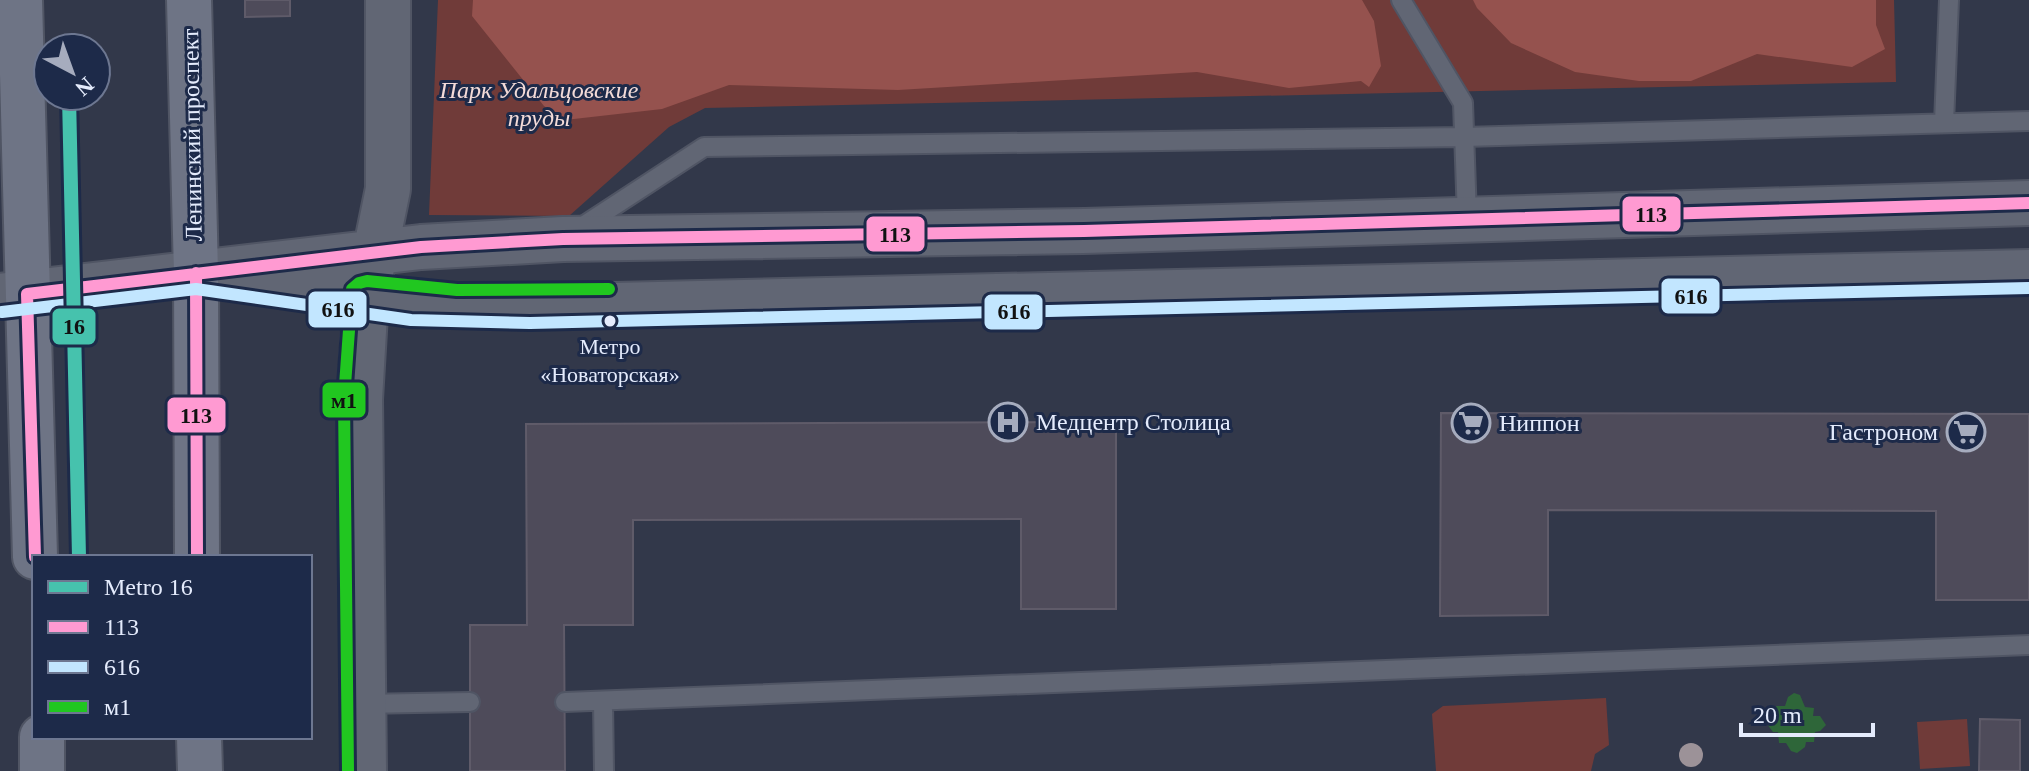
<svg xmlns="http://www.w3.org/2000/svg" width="2029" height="771" viewBox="0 0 2029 771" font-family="Georgia,serif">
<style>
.green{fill:#703b39}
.forest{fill:#95524e}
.water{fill:#2e6639}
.building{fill:#4e4b5a;stroke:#5f5b69;stroke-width:2}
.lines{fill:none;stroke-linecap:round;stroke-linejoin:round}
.service-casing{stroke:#505564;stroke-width:22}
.tertiary-casing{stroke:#505564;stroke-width:48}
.primary-casing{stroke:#505564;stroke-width:48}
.service{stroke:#616674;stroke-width:18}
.tertiary{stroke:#616674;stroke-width:44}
.primary{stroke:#6e7485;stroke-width:44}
.bus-1-casing{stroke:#1d2a49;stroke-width:18}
.bus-2-casing{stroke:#1d2a49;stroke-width:18}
.bus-3-casing{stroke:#1d2a49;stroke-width:18}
.bus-1{stroke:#ff9ad2;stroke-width:12}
.bus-2{stroke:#c2e6ff;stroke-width:12}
.bus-3{stroke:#21c720;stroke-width:12}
.metro-1-casing{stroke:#1d2a49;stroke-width:20}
.metro-1{stroke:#46c2ad;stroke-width:14}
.tree{fill:#9c9298}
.bus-dot{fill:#e4ebfc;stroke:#1d2a49;stroke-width:3}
.labels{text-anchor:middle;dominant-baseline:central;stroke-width:6;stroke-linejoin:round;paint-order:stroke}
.bus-label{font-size:22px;fill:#e4ebfc;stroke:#1d2a49}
.park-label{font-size:24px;font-style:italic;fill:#f3dbd8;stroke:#1d2a49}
.street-label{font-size:24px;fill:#e4ebfc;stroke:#1d2a49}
.poi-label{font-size:24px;fill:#e4ebfc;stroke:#1d2a49;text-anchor:start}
.line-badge{stroke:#1d2a49;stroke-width:3}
.pale-badge-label{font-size:22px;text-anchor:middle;font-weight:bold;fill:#111}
</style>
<rect width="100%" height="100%" fill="#32384a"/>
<!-- green -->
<path class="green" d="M 438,0 L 1894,0 L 1896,82 L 705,108 L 669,127 L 569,216 L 429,215 Z
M 1606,698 L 1609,745 L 1595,754 L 1591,771 L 1436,771 L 1432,714 L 1443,706 Z
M 1967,719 L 1970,766 L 1920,769 L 1917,722 Z"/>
<!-- forest -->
<path class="forest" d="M 473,0 L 1362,0 L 1374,21 L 1381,66 L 1369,87 L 1361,81 L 1289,88 L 1197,72 L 898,90 L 729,85 L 662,109 L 565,120 L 544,106 L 472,16 Z
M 1473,0 L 1876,0 L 1876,25 L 1885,49 L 1852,67 L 1757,54 L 1691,81 L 1639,81 L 1575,72 L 1511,43 L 1477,8 Z"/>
<!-- water -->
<path class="water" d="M 1794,693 L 1800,695 L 1805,707 L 1814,708 L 1813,716 L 1820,716 L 1826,725 L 1820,731 L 1815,732 L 1814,742 L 1806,742 L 1805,747 L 1797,753 L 1791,751 L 1786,743 L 1779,743 L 1778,732 L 1773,732 L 1767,724 L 1772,715 L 1777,713 L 1776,706 L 1785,706 L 1788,697 Z"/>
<!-- building -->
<path class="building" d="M 245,0 L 290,0 L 290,16 L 245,17 Z
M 1441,413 L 2029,414 L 2029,600 L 1936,600 L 1936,511 L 1548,510 L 1548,615 L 1440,616 Z
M 1116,422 L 1116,609 L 1021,609 L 1021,519 L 633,520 L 633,625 L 564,625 L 565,771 L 470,771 L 470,625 L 527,625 L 526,424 Z
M 1980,719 L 2020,720 L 2020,771 L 1979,771 Z"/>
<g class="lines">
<!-- service casing -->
<g class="service-casing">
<path id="service" d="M 1401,0 L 1463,103 L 1467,218
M 1944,123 L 1949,0
M 577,230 L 704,147 L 1464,137 L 2029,121
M 565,702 L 2029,645
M 603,702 L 604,771
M 362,704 L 470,702"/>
</g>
<!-- tertiary casing -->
<g class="tertiary-casing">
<path id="tertiary" d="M 261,282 L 413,304 L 530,307 L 2029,272
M 0,296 L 421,247 L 563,239 L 1084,231 L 2029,203
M 364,771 L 360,399 L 366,297 L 388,189 L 388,0"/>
</g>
<!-- primary casing -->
<g class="primary-casing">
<path id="primary" d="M 20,0 L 35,557
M 189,0 L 196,273 L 197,557
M 42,737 L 42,771
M 199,737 L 200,771"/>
</g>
<!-- service -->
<use href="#service" class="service"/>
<!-- tertiary -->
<use href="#tertiary" class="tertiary"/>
<!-- primary -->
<use href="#primary" class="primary"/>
<!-- bus-1 casing -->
<g class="bus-1-casing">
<path id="bus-1" d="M 196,273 L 197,557
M 35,557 L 27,294 L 421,247 L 563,239 L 1084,231 L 2029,203"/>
</g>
<!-- bus-2 casing -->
<g class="bus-2-casing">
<path id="bus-2" d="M 2,312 L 196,289 L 411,320 L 530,323 L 2029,288"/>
</g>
<!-- bus-3 casing -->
<g class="bus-3-casing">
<path id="bus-3" d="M 348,771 L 344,399 L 352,289 L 359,283 L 367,281 L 457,290 L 609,289"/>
</g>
<!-- bus-1 -->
<use href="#bus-1" class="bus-1"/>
<!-- bus-2 -->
<use href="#bus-2" class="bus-2"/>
<!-- bus-3 -->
<use href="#bus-3" class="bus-3"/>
<!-- metro-1 casing -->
<g class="metro-1-casing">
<path id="metro-1" d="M 69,96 L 79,557"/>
</g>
<!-- metro-1 -->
<use href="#metro-1" class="metro-1"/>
</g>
<!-- trees -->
<circle class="tree" cx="1691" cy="755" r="12"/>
<!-- icons -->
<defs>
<g id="hospital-ring" transform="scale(2)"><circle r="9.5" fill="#1d2a49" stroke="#a6acbe" stroke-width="1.5"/><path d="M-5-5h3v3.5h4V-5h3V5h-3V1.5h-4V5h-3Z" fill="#a6acbe"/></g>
<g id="supermarket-ring" transform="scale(2)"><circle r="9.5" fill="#1d2a49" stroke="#a6acbe" stroke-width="1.5"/><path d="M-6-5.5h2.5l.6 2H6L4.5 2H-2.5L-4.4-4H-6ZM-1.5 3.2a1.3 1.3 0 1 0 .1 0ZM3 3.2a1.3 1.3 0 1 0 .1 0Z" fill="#a6acbe"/></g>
</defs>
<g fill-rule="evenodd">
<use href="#hospital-ring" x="1008" y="422"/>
<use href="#supermarket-ring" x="1471" y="423"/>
<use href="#supermarket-ring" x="1966" y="432"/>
</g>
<!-- markers -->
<circle class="bus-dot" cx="610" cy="321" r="7"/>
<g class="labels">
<!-- bus labels -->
<g class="bus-label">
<text x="610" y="346">Метро<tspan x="610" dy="28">«Новаторская»</tspan></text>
</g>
<!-- park labels -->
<g class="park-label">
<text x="539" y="90">Парк Удальцовские<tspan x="539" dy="28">пруды</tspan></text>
</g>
<!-- street labels -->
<g class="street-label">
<text transform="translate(192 135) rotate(-91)">Ленинский проспект</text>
</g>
<!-- poi labels -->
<g class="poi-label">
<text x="1036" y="422">Медцентр Столица</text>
<text x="1499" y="423">Ниппон</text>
<text x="1938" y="432" text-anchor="end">Гастроном</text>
</g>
</g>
<g class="line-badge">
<rect x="1621" y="195" width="61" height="38" rx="8" fill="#ff9ad2"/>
<rect x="865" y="215" width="61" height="38" rx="8" fill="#ff9ad2"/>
<rect x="1660" y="277" width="61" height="38" rx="8" fill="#c2e6ff"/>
<rect x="307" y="290" width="61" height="39" rx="8" fill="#c2e6ff"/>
<rect x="983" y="293" width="61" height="38" rx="8" fill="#c2e6ff"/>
<rect x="51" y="307" width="46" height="39" rx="8" fill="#46c2ad"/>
<rect x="321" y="381" width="46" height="38" rx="8" fill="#21c720"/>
<rect x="166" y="396" width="61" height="38" rx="8" fill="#ff9ad2"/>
</g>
<g class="pale-badge-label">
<text x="1651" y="222">113</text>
<text x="895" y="242">113</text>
<text x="1691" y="304">616</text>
<text x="338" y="317">616</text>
<text x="1014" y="319">616</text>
<text x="74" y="334">16</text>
<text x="344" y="408">м1</text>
<text x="196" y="423">113</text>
</g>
<!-- legend -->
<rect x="32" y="555" width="280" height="184" fill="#1d2a49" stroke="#6d7791" stroke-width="2"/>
<rect x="48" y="581" width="40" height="12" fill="#46c2ad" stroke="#6d7791" stroke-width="2"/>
<text x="104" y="595" font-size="24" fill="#e4ebfc">Metro 16</text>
<rect x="48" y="621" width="40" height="12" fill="#ff9ad2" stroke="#6d7791" stroke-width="2"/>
<text x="104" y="635" font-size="24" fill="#e4ebfc">113</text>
<rect x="48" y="661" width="40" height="12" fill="#c2e6ff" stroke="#6d7791" stroke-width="2"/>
<text x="104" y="675" font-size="24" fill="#e4ebfc">616</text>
<rect x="48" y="701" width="40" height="12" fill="#21c720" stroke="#6d7791" stroke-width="2"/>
<text x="104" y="715" font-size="24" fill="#e4ebfc">м1</text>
<!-- north arrow -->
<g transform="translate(72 72) rotate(139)"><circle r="38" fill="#1d2a49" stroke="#6d7791" stroke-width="2"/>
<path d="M0-6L14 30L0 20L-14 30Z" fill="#a6acbe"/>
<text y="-12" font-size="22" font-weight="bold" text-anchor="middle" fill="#e4ebfc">N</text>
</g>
<!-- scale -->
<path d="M1741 723v12h132v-12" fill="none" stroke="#e4ebfc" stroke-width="4"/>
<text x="1753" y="723" font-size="24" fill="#e4ebfc" stroke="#1d2a49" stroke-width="6" paint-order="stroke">20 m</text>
</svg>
